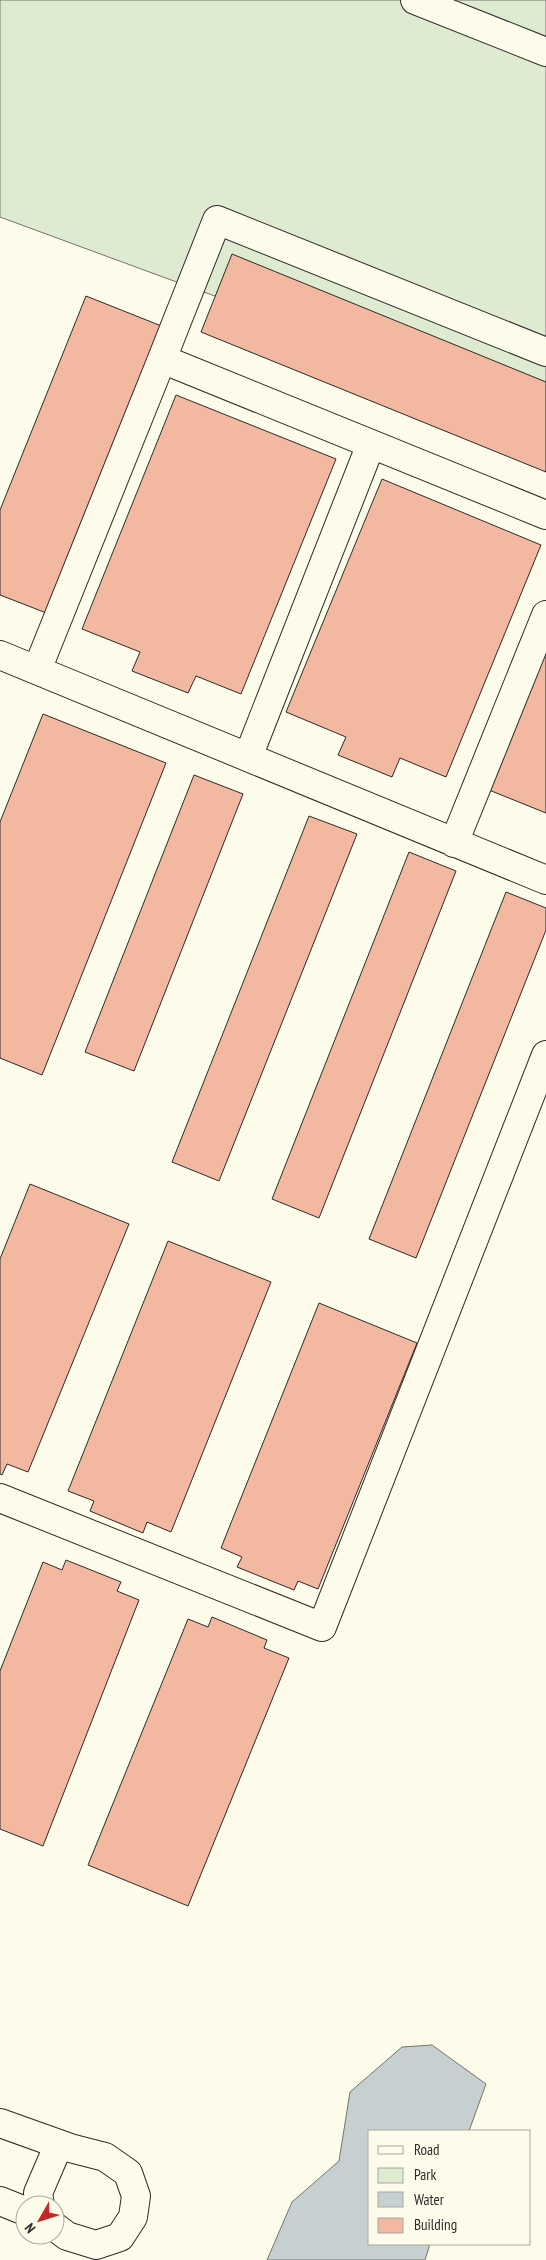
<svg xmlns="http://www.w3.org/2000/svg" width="546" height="2260" viewBox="0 0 546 2260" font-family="'PT Sans Narrow',sans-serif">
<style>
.green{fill:#deebd1;stroke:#74746e}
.water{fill:#c7d0d0;stroke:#74746e}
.building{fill:#f2b8a0;stroke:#2b2b2b}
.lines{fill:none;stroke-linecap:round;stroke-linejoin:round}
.minor-casing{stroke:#2b2b2b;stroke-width:30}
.minor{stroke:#fdfbea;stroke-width:28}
</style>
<rect width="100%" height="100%" fill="#fdfbea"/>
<!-- green -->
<path class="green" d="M 0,0 L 546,0 L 546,418 L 0,217 Z"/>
<!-- water -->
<path class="water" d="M 432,2045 L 486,2084 L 469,2131 L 370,2131 L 370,2244 L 430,2244 L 425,2260 L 267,2260 L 292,2202 L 339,2161 L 350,2092 L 402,2047 Z"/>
<!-- building -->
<path class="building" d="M 232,254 L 546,382 L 546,472 L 201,332 Z
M 86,296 L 164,327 L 49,614 L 0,595 L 0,510 Z
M 176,395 L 336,459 L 241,694 L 196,676 L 188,693 L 132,671 L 140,652 L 82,629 Z
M 382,479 L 541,545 L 446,777 L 400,758 L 392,777 L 338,755 L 346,737 L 286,712 Z
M 546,651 L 546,813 L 489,790 Z
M 43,714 L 166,763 L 42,1075 L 0,1058 L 0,822 Z
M 194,775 L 243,794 L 134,1071 L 85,1052 Z
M 309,816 L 357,834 L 219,1181 L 172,1162 Z
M 409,852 L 456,871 L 319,1218 L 272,1199 Z
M 506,892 L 546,908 L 546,930 L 416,1258 L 369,1239 Z
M 30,1184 L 129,1224 L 28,1472 L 7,1464 L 2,1475 L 0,1474 L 0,1259 Z
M 168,1241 L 271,1282 L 171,1532 L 147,1522 L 143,1533 L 90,1511 L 94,1501 L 68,1491 Z
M 319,1303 L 417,1343 L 318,1589 L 298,1581 L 294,1590 L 237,1567 L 242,1557 L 221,1548 Z
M 66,1560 L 121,1582 L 117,1591 L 139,1600 L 43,1846 L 0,1829 L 0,1671 L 43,1562 L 62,1570 Z
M 212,1617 L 267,1640 L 264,1648 L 289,1658 L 188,1906 L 88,1865 L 188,1619 L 208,1627 Z"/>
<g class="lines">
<!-- minor casing -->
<g class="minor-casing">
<path id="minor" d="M 415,0 L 546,52
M 162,359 L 217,220 L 546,352
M 0,655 L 546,880
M 37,670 L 162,359 L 546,515
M 248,757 L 371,444
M 454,843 L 546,615
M 0,1498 L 322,1627 L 546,1055
M 0,2123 L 70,2148 L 105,2157 L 128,2173 L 136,2196 L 133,2217 L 120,2237 L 96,2245 L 67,2236 L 55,2227
M 0,2201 L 25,2211
M 40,2205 L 38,2193 L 59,2144"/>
</g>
<!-- minor -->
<use href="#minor" class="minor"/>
</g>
<!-- legend -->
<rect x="368" y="2130" width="162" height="115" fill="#fdfbea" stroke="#a9a89e"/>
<rect x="378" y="2146" width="25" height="8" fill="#fdfbea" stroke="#a9a89e"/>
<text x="414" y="2155" font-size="15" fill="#2b2b2b">Road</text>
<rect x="378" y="2168" width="25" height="15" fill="#deebd1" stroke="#a9a89e"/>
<text x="414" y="2180" font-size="15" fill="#2b2b2b">Park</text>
<rect x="378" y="2192" width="25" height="15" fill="#c7d0d0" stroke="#a9a89e"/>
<text x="414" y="2205" font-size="15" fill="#2b2b2b">Water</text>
<rect x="378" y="2218" width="25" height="15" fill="#f2b8a0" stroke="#a9a89e"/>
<text x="414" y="2230" font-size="15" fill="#2b2b2b">Building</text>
<!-- north arrow -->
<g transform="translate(40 2220) rotate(231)"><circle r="24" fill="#fdfbea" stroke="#a9a89e"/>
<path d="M0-4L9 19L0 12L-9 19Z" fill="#c62828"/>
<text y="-8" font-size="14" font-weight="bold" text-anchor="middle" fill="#2b2b2b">N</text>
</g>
</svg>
